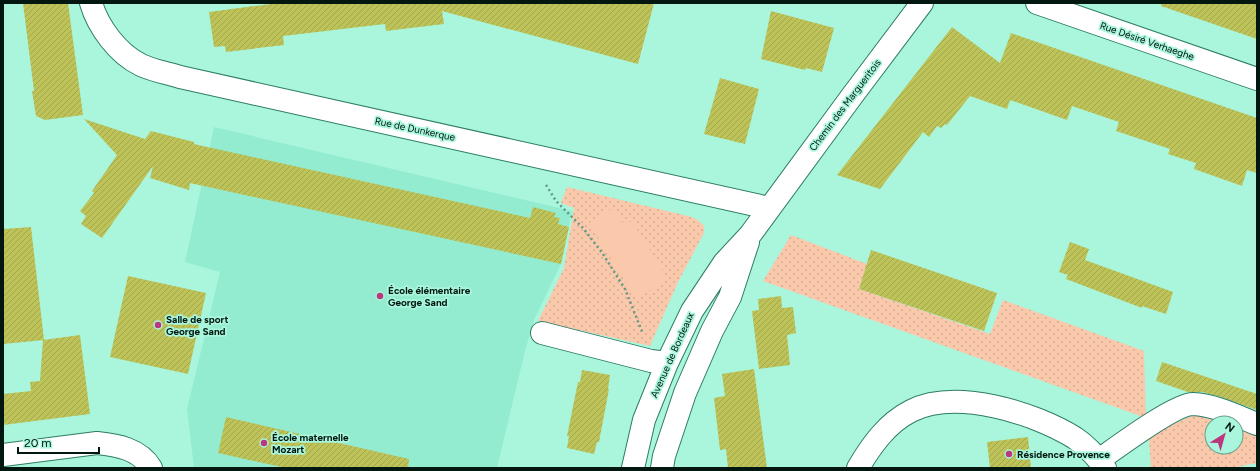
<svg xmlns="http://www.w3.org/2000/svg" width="1260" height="471" viewBox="0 0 1260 471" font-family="Figtree,sans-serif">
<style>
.built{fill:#94ecd0}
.grass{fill:url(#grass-dots)}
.green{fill:#fac9ac}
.building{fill:url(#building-hatch)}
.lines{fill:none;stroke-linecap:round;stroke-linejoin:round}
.minor-casing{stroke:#2e7c67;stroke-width:24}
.path{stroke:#619786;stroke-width:2.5;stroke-dasharray:2 3;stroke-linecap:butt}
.minor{stroke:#fff;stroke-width:22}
.poi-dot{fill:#bb387e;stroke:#a9f6dd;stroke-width:1.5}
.labels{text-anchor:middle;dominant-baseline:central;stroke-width:3.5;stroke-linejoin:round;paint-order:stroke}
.street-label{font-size:10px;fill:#011710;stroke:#a9f6dd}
.poi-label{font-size:10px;font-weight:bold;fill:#011710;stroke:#a9f6dd;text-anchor:start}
</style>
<defs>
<pattern id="grass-dots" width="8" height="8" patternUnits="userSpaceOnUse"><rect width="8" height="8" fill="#fac9ac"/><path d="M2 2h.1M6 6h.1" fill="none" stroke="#d4ac93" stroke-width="1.8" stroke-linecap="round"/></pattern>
<pattern id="building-hatch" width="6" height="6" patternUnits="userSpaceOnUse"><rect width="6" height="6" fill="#bdc358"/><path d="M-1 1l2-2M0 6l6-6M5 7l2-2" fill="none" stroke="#a1a74c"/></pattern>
</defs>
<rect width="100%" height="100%" fill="#a9f6dd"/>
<!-- built -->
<path class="built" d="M 214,127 L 572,211 L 561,264 L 534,320 L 525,351 L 497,468 L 194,468 L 187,409 L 220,272 L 185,262 Z"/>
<!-- grass -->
<path class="grass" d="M 567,187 L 692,217 L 699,221 L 704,226 L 704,233 L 678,282 L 650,346 L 538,321 L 564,268 L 574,208 L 561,203 Z
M 791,235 L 867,264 L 859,289 L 990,334 L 1003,300 L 1144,351 L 1146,418 L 763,281 Z
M 1196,414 L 1221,423 L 1212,423 L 1212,447 L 1236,447 L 1236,428 L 1257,436 L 1257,463 L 1232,468 L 1151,468 L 1149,439 L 1157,431 Z"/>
<!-- green -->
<path class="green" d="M 613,208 L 624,225 L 632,221 L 668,279 L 636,299 L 589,223 Z"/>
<!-- building -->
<path class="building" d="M 23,3 L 68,3 L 83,115 L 45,120 L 36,116 L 32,91 L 34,91 Z
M 278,3 L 654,3 L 638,64 L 442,11 L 444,24 L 386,31 L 385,24 L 283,36 L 284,45 L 226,52 L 225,46 L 214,47 L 209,12 Z
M 1161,3 L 1257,3 L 1257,39 L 1161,6 Z
M 771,11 L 834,28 L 822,72 L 806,68 L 805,70 L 761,59 Z
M 952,27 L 1000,63 L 1011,33 L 1257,118 L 1257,173 L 1247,170 L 1242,186 L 1194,169 L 1196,163 L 1168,154 L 1170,149 L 1116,131 L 1119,122 L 1072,106 L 1067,120 L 1010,100 L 1007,109 L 970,96 L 947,125 L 945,124 L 941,128 L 937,126 L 929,137 L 923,132 L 880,189 L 837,175 Z
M 720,78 L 759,89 L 745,144 L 704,134 Z
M 84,119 L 145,139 L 151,131 L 194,142 L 194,144 L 530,218 L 533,207 L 556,213 L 554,217 L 560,218 L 558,224 L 569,227 L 561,264 L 190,183 L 189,190 L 150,178 L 153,166 L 102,238 L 81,224 L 86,216 L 80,211 L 94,193 L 92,191 L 117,155 Z
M 31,227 L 44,340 L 3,344 L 3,229 Z
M 1070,242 L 1089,249 L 1085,260 L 1173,292 L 1166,314 L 1142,306 L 1142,308 L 1066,279 L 1068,275 L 1059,272 Z
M 871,250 L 997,293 L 984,331 L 859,289 Z
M 128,276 L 206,293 L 188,374 L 110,357 Z
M 781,296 L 782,308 L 793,307 L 796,333 L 787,335 L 790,365 L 759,369 L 752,311 L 759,310 L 758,299 Z
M 80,335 L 90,414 L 3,425 L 3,394 L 31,391 L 30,382 L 40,381 L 43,340 Z
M 1162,362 L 1257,394 L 1257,410 L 1221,397 L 1202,392 L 1188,392 L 1156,381 Z
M 754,369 L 767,468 L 728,468 L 726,449 L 720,450 L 714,398 L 725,396 L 722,374 Z
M 582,370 L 610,375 L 608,389 L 609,389 L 599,442 L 597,442 L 594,454 L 567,448 L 569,436 L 567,436 L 578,382 L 580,382 Z
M 226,417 L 409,459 L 408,468 L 286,468 L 218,453 Z
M 1028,437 L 1031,468 L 990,468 L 987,442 Z"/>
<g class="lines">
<!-- minor casing -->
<g class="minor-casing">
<path id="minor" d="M 91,3 C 98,27 118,54 141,65 C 154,71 167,73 180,77 L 769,208
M 1037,3 L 1257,79
M 542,333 L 651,361 L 667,363
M 3,455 L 97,443 C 117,445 140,449 151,468
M 1099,460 C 1116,448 1175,404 1193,404 C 1215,405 1237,416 1257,424
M 633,468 L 644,420 L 667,363 L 692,311 L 724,263 L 750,235 L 852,96 L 922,3
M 662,468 L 664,456 L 685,393 L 712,331 L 730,297 L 748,242
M 858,468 C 871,446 887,423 911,411 C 956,388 1035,413 1075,438 C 1087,446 1096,456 1105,468"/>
</g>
<!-- path -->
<path class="path" d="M 546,185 L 556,201 L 583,228 L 603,254 L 625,289 L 643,334"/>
<!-- minor -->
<use href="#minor" class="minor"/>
</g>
<!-- markers -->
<g class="poi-dot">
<circle cx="380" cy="296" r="4"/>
<circle cx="158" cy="325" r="4"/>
<circle cx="264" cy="443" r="4"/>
<circle cx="1009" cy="454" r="4"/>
</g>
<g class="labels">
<!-- street labels -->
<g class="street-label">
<text transform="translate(1147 41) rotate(19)">Rue Désiré Verhaeghe</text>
<text transform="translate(845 105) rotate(-53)">Chemin des Margueritois</text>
<text transform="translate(415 129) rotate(12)">Rue de Dunkerque</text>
<text transform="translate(672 355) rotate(-66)">Avenue de Bordeaux</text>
</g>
<!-- poi labels -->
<g class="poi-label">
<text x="388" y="290">École élémentaire<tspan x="388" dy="12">George Sand</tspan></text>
<text x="166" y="319">Salle de sport<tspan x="166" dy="12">George Sand</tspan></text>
<text x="272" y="437">École maternelle<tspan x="272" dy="12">Mozart</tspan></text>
<text x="1017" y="454">Résidence Provence</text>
</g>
</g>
<!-- border -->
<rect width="1260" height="471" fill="none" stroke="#011710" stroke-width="8"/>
<!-- north arrow -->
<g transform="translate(1224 435) rotate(37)"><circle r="19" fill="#a9f6dd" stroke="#669d8b"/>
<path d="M0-3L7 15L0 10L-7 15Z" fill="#bb387e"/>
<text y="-6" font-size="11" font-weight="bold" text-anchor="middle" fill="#011710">N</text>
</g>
<!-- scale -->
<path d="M18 447v6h81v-6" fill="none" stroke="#011710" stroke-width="2"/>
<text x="24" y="447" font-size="12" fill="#011710" stroke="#a9f6dd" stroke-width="3" paint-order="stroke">20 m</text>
</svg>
